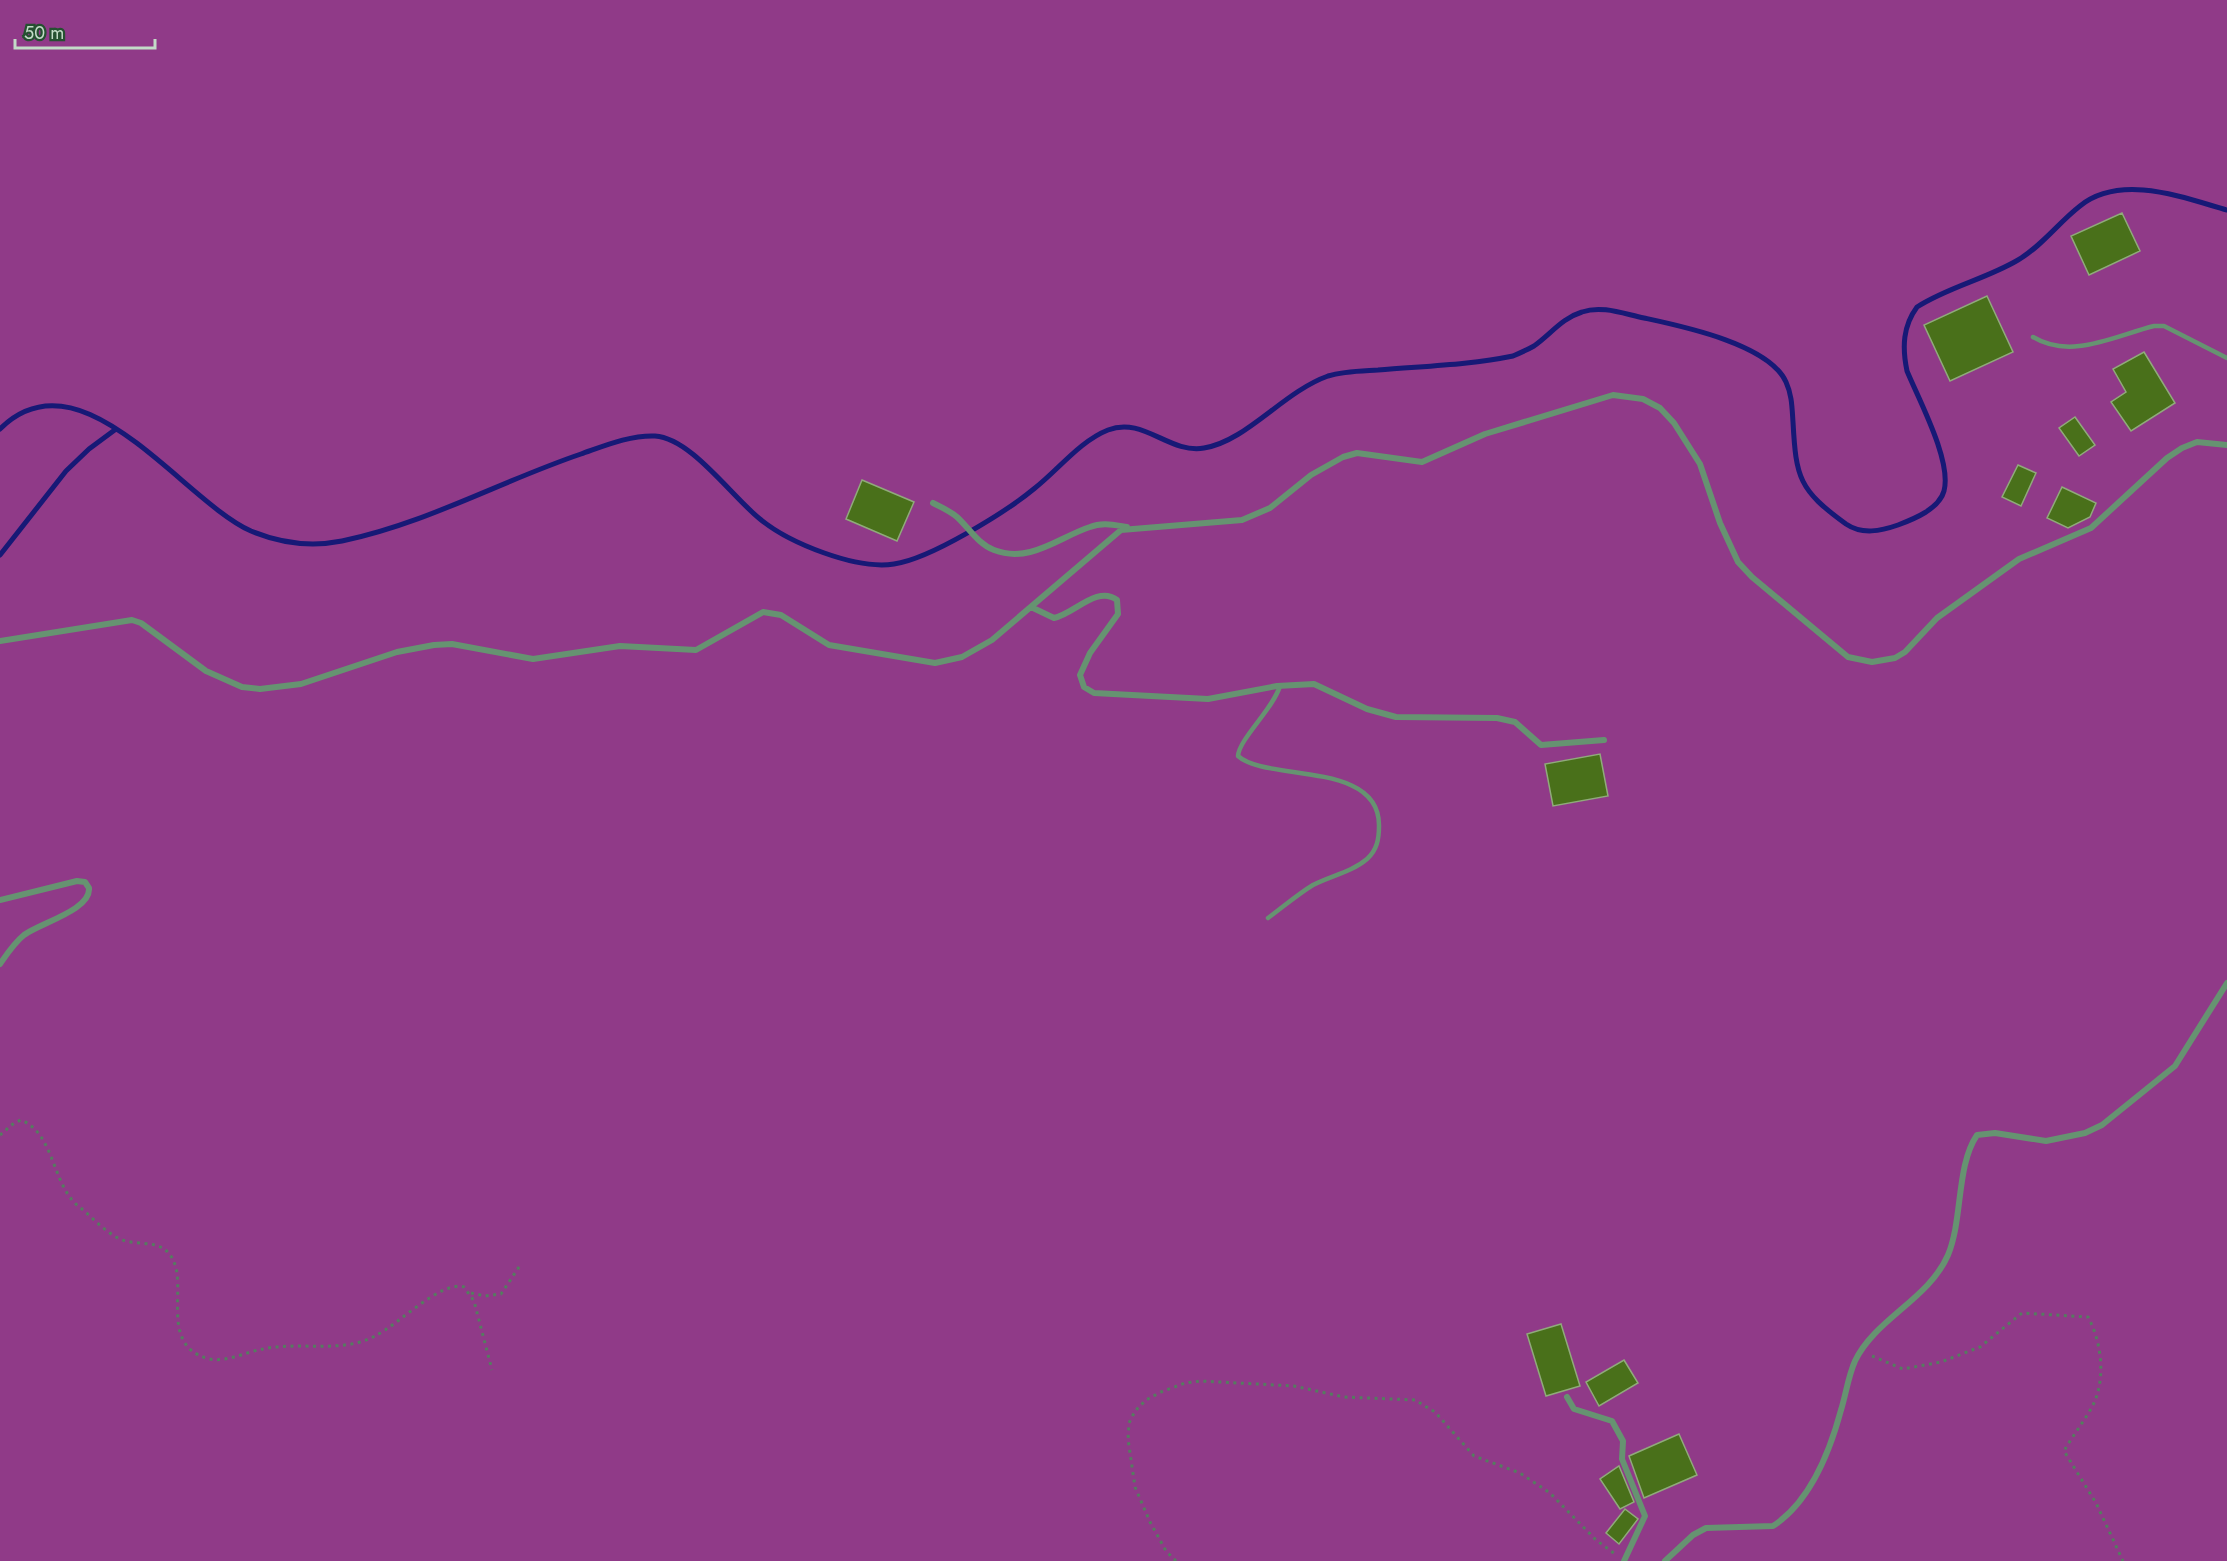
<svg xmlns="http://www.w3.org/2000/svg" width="2227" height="1561" viewBox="0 0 2227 1561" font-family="Jost,sans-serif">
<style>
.green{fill:#903a88}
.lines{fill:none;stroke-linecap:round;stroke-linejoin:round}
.stream{stroke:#171976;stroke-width:5}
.building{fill:#49701a;stroke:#90aa7b;stroke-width:1.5}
.path{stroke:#567b60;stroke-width:3;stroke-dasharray:3 4.5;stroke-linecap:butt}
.service{stroke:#669371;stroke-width:4.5}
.minor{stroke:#669371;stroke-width:6}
</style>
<rect width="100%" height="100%" fill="#255031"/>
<!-- green -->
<path class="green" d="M 0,0 L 2227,0 L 2227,1561 L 0,1561 Z"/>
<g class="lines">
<!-- stream -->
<path class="stream" d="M 0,429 C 81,348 183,501 251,531 C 280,543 312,547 342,541 C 425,524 501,481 581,454 C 604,446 630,435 655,436 C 691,438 732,497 760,519 C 789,543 856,570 894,564 C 930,559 1006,512 1035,488 C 1058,470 1080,441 1108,430 C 1143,416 1169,454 1204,448 C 1247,441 1283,392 1328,376 C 1344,371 1362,371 1378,370 C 1423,366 1469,365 1513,356 C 1520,353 1527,350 1534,346 C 1550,335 1562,318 1582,312 C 1602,305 1624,314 1644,318 C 1681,326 1769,344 1786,382 C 1792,395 1792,408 1793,422 C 1796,478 1799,490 1846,524 C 1862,535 1881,531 1898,525 C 1914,519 1939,509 1944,491 C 1952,461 1919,400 1907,371 C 1902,347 1903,326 1917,307 C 1948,287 1986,279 2018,260 C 2042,246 2058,223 2080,206 C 2121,173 2184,198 2227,210
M 0,555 L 66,471 L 89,449 L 116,429"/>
</g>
<!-- building -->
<path class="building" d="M 2122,213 L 2140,251 L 2089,275 L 2071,236 Z
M 1987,296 L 2013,352 L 1950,381 L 1924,325 Z
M 2144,352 L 2175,403 L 2131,431 L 2111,402 L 2126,392 L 2113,369 Z
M 2075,417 L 2095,445 L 2079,456 L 2059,428 Z
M 2018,465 L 2036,473 L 2021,506 L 2002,497 Z
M 862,480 L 914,502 L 897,541 L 846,519 Z
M 2062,487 L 2096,503 L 2090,517 L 2068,528 L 2047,518 Z
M 1600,754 L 1608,796 L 1553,806 L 1545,764 Z
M 1561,1324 L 1580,1386 L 1546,1396 L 1527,1334 Z
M 1624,1360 L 1638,1383 L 1599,1406 L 1586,1382 Z
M 1679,1434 L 1697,1475 L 1644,1498 L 1629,1456 Z
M 1619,1466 L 1634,1502 L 1620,1509 L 1600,1479 Z
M 1625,1509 L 1638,1519 L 1619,1544 L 1606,1533 Z"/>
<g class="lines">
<!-- path -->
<path class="path" d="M 0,1135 L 14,1123 L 21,1120 C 54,1133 52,1183 77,1205 C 90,1215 102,1229 116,1237 C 137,1249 163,1235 174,1262 C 186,1290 161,1344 206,1358 C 224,1364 245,1352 263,1349 C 300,1341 341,1354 375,1336 C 398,1325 441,1280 464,1287 L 474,1301 L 492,1370
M 471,1293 L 485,1296 L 501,1294 L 521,1264
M 1872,1356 L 1903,1369 L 1941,1362 L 1980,1347 L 2022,1313 L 2088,1317 C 2101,1341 2106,1376 2094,1403 C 2086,1419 2073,1435 2064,1451 L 2096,1503 L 2123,1561
M 1176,1561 L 1166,1551 L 1150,1522 L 1135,1487 L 1128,1439 L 1129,1423 L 1135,1411 L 1146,1400 L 1161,1392 L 1185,1383 L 1201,1381 L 1294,1386 L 1344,1397 L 1415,1400 L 1435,1412 L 1474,1456 L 1520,1473 L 1550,1493 L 1596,1540 L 1615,1554"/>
<!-- service -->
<path class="service" d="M 2033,337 C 2071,360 2114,336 2154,326 L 2164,326 L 2227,358
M 1268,918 C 1283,907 1298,894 1313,885 C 1330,876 1352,872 1367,859 C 1377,850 1379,839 1379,826 C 1380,760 1266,782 1238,756 C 1239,739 1273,709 1280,686"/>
<!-- minor -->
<path class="minor" d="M 933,503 C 941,507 950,511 957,517 C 969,528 978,544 994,550 C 1030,564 1059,537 1090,527 C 1102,522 1114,525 1127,527
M 1031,607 L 1054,618 C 1074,614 1097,585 1117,600 L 1118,614 L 1090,653 L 1080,675 L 1084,687 L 1094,693 L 1208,699 L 1277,686 L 1314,684 L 1367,709 L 1396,717 L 1497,718 L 1515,722 L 1541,745 L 1604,740
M 0,641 L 132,620 L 141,623 L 206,671 L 242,687 L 260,689 L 301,684 L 397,652 L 434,645 L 452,644 L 533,659 L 620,646 L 696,650 L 763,612 L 781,615 L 829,645 L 935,663 L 962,657 L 992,640 L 1121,530 L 1242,520 L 1270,508 L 1311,475 L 1343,457 L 1357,453 L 1422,462 L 1485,434 L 1613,395 L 1643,399 L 1660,408 L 1674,423 L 1700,464 L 1720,523 L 1738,562 L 1752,577 L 1848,657 L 1872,662 L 1895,658 L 1905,652 L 1937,618 L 2019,559 L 2091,528 L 2167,458 L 2182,448 L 2197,442 L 2227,445
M 0,900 L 77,881 L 85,882 L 89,888 C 91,910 40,923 24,935 C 14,943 7,954 0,964
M 1567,1397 L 1574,1409 L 1612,1421 L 1623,1441 L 1622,1459 L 1645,1516 L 1624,1561
M 1665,1561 L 1693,1535 L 1706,1528 L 1773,1526 C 1810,1502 1830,1451 1841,1410 C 1846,1394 1848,1377 1855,1361 C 1875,1319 1929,1299 1948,1255 C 1963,1219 1956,1166 1977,1135 L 1995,1133 L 2046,1141 L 2085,1133 L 2102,1125 L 2175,1066 L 2227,983"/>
</g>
<!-- scale -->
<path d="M15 39v9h140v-9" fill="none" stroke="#c3dbc8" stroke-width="3"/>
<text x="24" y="39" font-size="18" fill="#c3dbc8" stroke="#255031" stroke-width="4.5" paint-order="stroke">50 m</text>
</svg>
